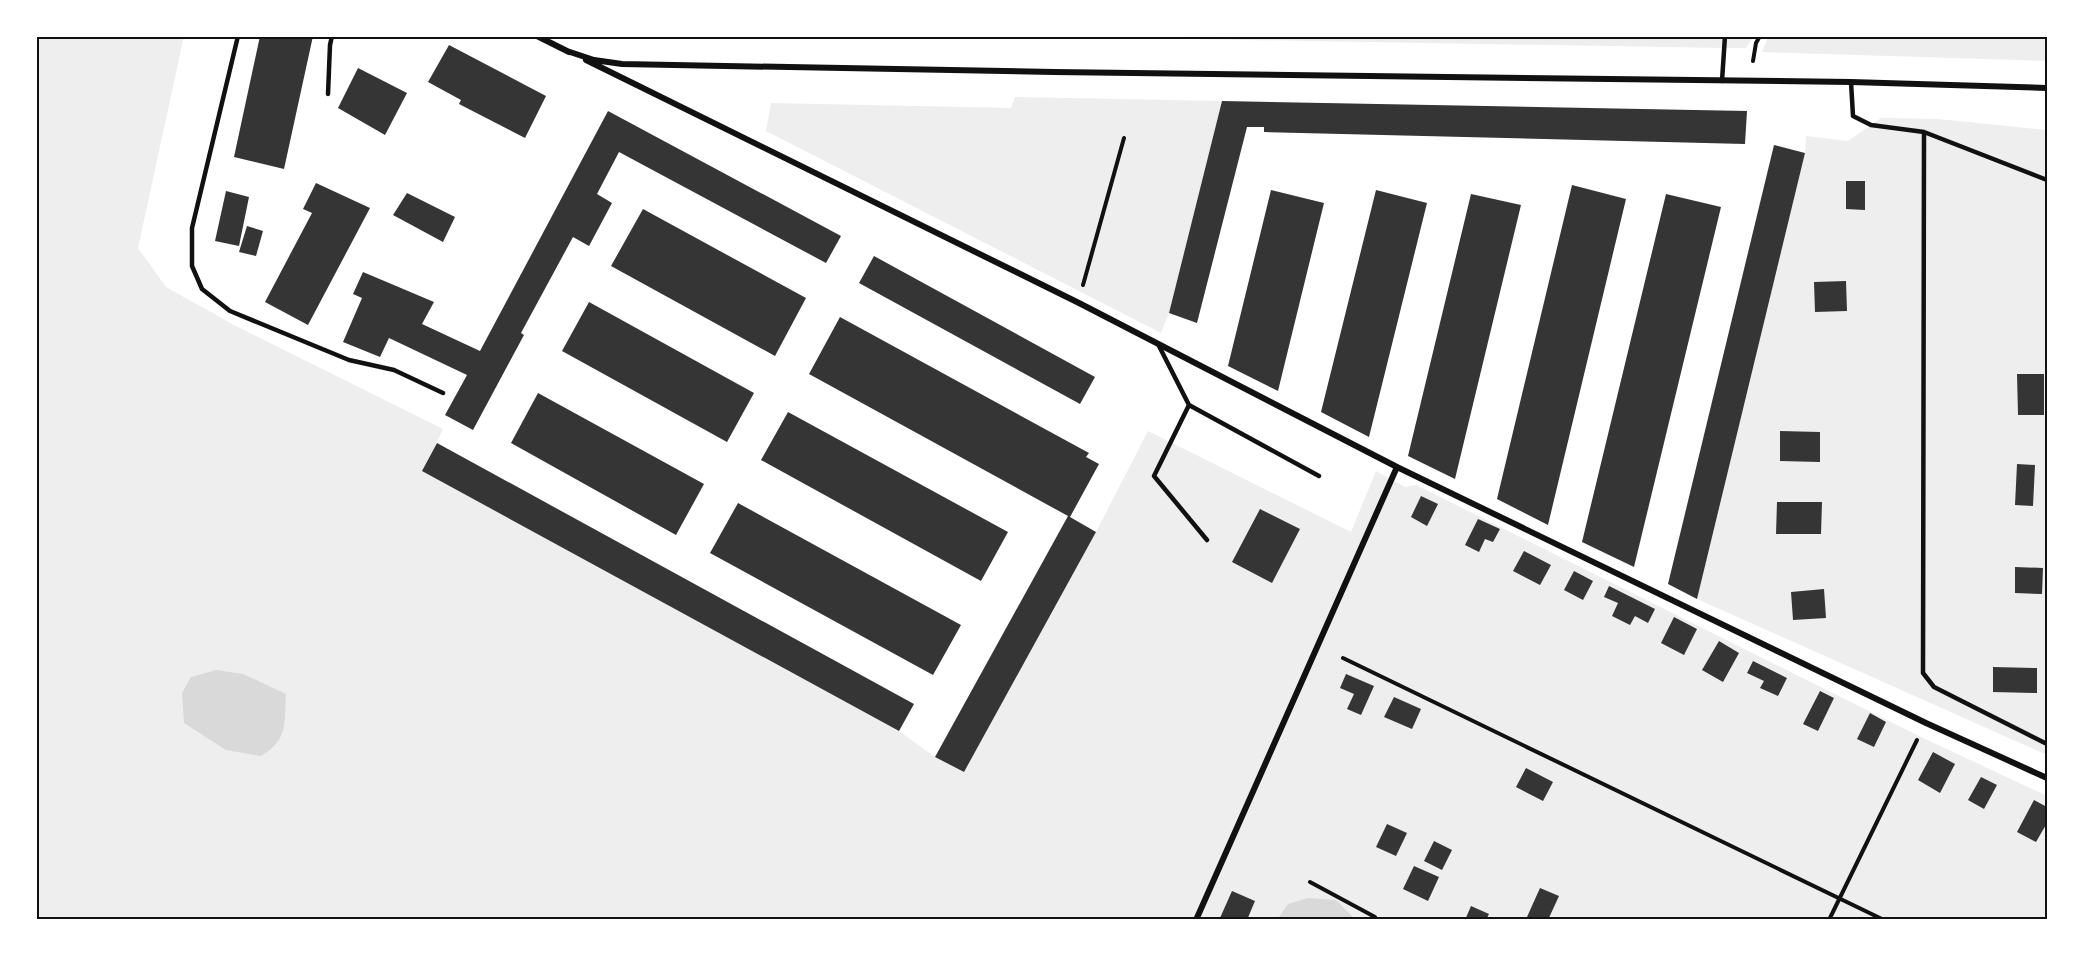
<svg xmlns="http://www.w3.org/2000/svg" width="2083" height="956" viewBox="0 0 2083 956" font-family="'Archivo Narrow',sans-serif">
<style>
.green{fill:#eee}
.water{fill:#d9d9d9}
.building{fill:#353535}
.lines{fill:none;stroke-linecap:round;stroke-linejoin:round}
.path{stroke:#111;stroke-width:4}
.service{stroke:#111;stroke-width:4.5}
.minor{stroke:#111;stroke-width:6}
.neatline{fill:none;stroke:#111;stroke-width:2}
</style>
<rect width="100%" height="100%" fill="#fff"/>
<!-- green -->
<path class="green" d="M 36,36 L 184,36 L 138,248 L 166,287 L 234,325 L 443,429 L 423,471 L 899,731 L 935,757 L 963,772 L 1096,532 L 1148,431 L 1351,532 L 1376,471 L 1405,487 L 1416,485 L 1919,736 L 2047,796 L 2047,920 L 36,920 Z
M 1012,36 L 1754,36 L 1746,48 L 1725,48 Z
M 2047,36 L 2047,61 L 1762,52 L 1768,37 Z
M 1015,97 L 1222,101 L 1169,313 L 1161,333 L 766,131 L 771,103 L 1011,108 Z
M 1881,118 L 1938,119 L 2047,130 L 2047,755 L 1697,599 L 1805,153 L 1806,136 L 1848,141 Z"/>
<!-- water -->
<path class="water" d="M 216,670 L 243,674 L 286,694 C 284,723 289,739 261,756 L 226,750 L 184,723 L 182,693 L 191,677 Z
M 1308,898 L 1336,900 L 1356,920 L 1277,920 L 1288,904 Z"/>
<!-- building -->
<path class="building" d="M 260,36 L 313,36 L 284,169 L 234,157 Z
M 449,45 L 546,96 L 525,138 L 459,104 L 461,100 L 428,82 Z
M 358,68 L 407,93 L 385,135 L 338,108 Z
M 1222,101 L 1747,111 L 1745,144 L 1264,132 L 1264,127 L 1247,127 L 1197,323 L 1169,313 Z
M 608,111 L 841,236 L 826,263 L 619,152 L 597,194 L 612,203 L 589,246 L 573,237 L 521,333 L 524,335 L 473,430 L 445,415 L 467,375 L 389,338 L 380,357 L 343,342 L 362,298 L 353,294 L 363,272 L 434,302 L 422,324 L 480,351 Z
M 1774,145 L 1805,153 L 1697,599 L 1668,584 Z
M 1846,181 L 1865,181 L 1865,210 L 1846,209 Z
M 316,183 L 370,208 L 308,325 L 265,302 L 312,213 L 303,209 Z
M 1572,185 L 1626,199 L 1548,525 L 1497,499 Z
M 1271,190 L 1324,203 L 1278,391 L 1228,366 Z
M 1376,190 L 1427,203 L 1369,437 L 1321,412 Z
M 226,191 L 249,197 L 239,246 L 215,241 Z
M 407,193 L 455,217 L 443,242 L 393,215 Z
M 1471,194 L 1521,205 L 1455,479 L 1408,456 Z
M 1666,194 L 1721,207 L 1634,567 L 1582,542 Z
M 643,209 L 806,298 L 775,356 L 611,266 Z
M 247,226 L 263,231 L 256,256 L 239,252 Z
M 874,256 L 1095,377 L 1080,404 L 859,283 Z
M 1846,281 L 1847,311 L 1815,312 L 1814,282 Z
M 589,302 L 754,393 L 727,442 L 562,351 Z
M 840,317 L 1089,453 L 1086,457 L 1099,464 L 1070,517 L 1096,532 L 964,772 L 935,757 L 1068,516 L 809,374 Z
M 2017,374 L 2044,374 L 2044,415 L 2018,415 Z
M 538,393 L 704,484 L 676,535 L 511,443 Z
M 788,412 L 1008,532 L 981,581 L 761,460 Z
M 1780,431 L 1820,432 L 1820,462 L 1780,461 Z
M 437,443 L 914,704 L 899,731 L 422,471 Z
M 2017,464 L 2035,465 L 2033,506 L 2015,505 Z
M 1421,496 L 1438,504 L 1427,526 L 1411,517 Z
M 1777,502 L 1822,502 L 1821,534 L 1776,534 Z
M 738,503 L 961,625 L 933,675 L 710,553 Z
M 1260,509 L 1300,529 L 1272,583 L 1232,562 Z
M 1478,519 L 1500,529 L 1493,542 L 1485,539 L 1479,552 L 1465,545 Z
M 1524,551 L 1551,565 L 1540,585 L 1513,571 Z
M 2015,567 L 2043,568 L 2042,594 L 2015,593 Z
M 1574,571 L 1593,581 L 1583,600 L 1564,590 Z
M 1609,586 L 1655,609 L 1648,623 L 1635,616 L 1630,625 L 1612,616 L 1618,603 L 1604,597 Z
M 1824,589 L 1826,618 L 1793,620 L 1791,592 Z
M 1674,617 L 1697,629 L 1684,655 L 1661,643 Z
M 1719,641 L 1739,653 L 1723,682 L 1702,670 Z
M 1753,661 L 1787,678 L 1778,696 L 1760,688 L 1764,681 L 1747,673 Z
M 1993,667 L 2037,668 L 2037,693 L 1993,692 Z
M 1346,674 L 1374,686 L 1361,715 L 1347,709 L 1354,694 L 1340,688 Z
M 1820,691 L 1834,698 L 1818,731 L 1803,724 Z
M 1394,697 L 1421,709 L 1412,729 L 1384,717 Z
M 1870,713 L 1886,722 L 1874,747 L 1857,739 Z
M 1933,752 L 1955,764 L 1940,793 L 1918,780 Z
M 1526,768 L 1553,782 L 1543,801 L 1516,787 Z
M 1981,777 L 1997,785 L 1984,809 L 1968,800 Z
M 2034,800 L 2047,807 L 2047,823 L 2036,842 L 2017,832 Z
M 1387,824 L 1407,833 L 1396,856 L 1376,847 Z
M 1434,841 L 1452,850 L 1442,870 L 1424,861 Z
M 1414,866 L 1439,877 L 1428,901 L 1403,889 Z
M 1540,888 L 1559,896 L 1548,920 L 1533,920 L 1527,917 Z
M 1232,891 L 1255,901 L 1247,920 L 1225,920 L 1220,918 Z
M 1471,906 L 1489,914 L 1486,920 L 1465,920 Z"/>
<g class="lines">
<!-- path -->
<path class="path" d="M 1753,61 L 1756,43 L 1760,36
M 1083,285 L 1124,138
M 1343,658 L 1884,920
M 1310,882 L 1375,917 L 1376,920
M 1829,920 L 1917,740"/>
<!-- service -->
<path class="service" d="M 238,36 L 192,228 L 192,266 L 202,289 L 230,311 L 349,360 L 394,370 L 443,393
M 1722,81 L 1725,36
M 1851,82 L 1853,116 L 1871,125 L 1924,132 L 1923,673 L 1934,687 L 2047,744
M 328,94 L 330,45 L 332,36
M 1924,132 L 2047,180
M 1158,344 L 1189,405 L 1319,476
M 1189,405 L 1154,476 L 1207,540"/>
<!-- minor -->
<path class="minor" d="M 537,36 L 569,52
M 567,51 L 594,60 L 622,64 L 1054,72 L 1851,82 L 2047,88
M 586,60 L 1079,303 L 1397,467 L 1196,920
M 1397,467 L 1926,723 L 2047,778"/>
</g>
<!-- border -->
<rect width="2083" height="956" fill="none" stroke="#ffffff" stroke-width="75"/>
<rect x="38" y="38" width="2008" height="880" class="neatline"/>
</svg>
